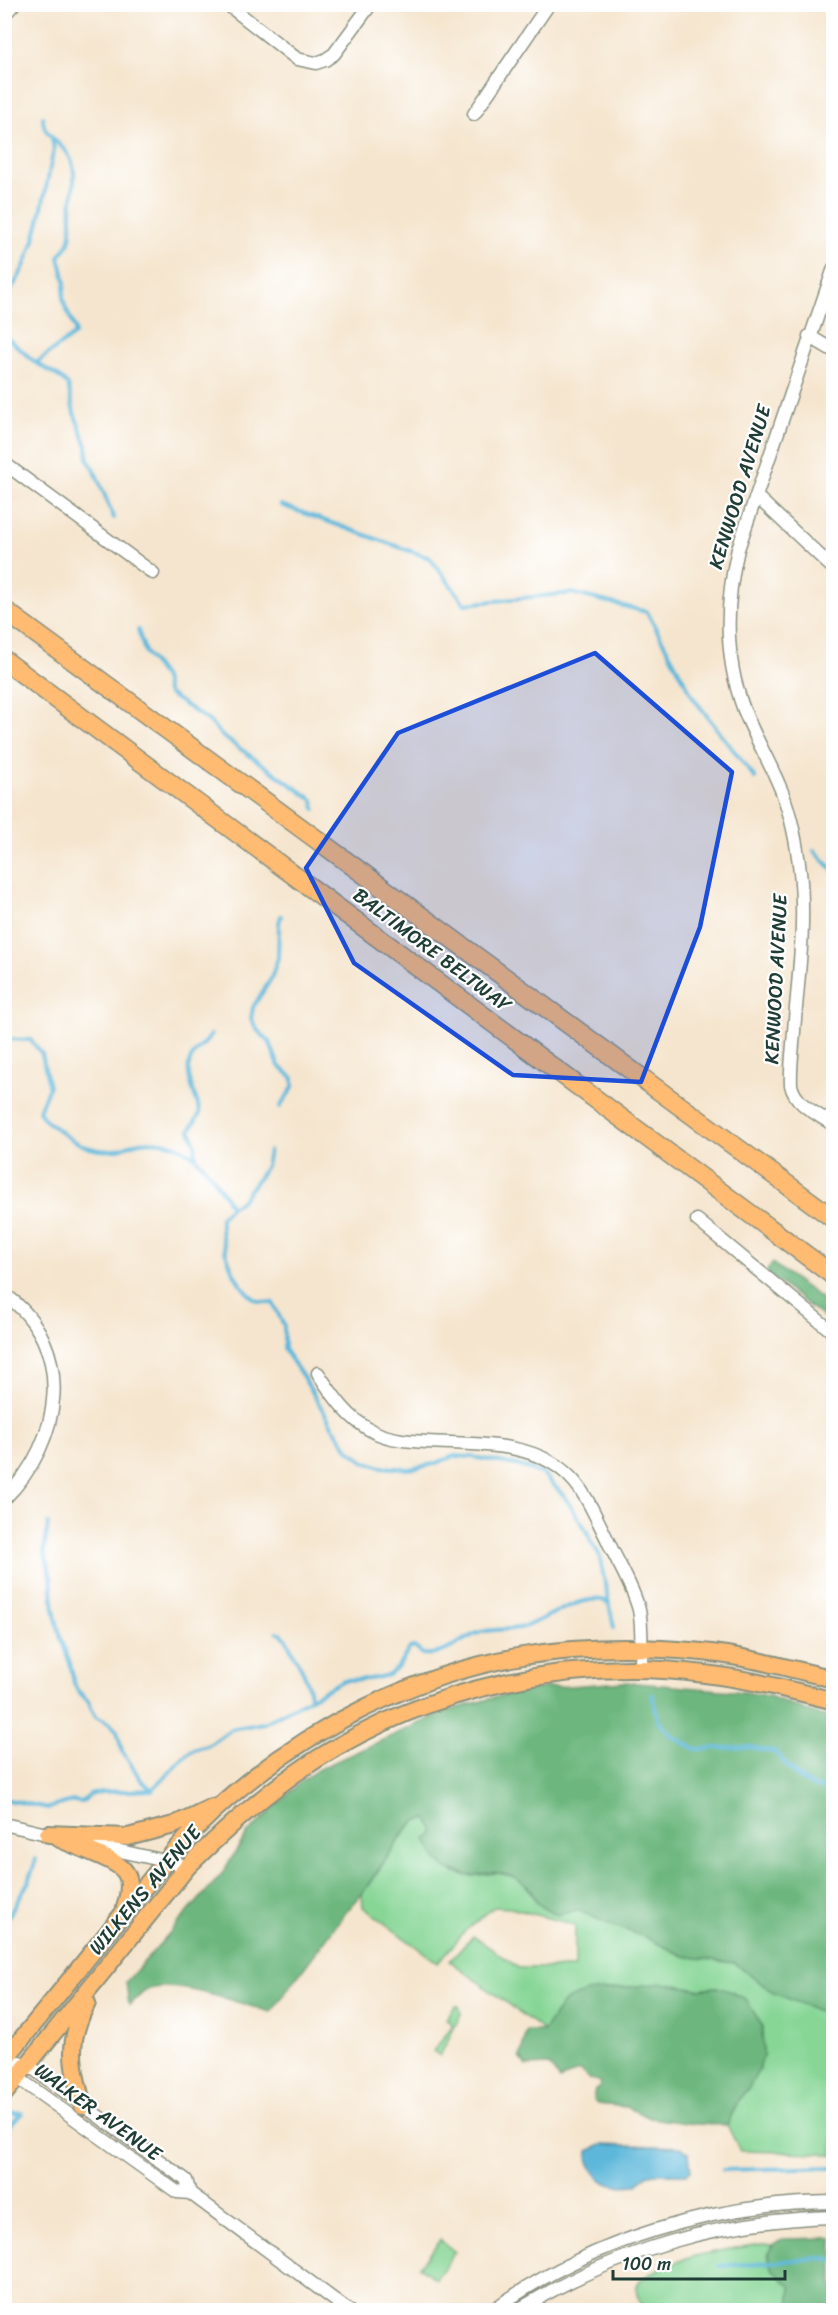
<svg xmlns="http://www.w3.org/2000/svg" width="838" height="2315" viewBox="0 0 838 2315" font-family="Sriracha,sans-serif">
<style>
.green{fill:#87d696;stroke:#538a65;stroke-width:1.5}
.forest{fill:#6db77f;stroke:#467a5a;stroke-width:1.5}
.water{fill:#5cb7da;stroke:#3e7a87;stroke-width:1.5}
.lines{fill:none;stroke-linecap:round;stroke-linejoin:round}
.stream{stroke:#5cb7da;stroke-width:4}
.minor-casing{stroke:#8a9181;stroke-width:15}
.major-casing{stroke:#8a9181;stroke-width:20}
.highway-casing{stroke:#8a9181;stroke-width:21}
.minor{stroke:#fff;stroke-width:12}
.major{stroke:#febb71;stroke-width:16}
.highway{stroke:#febb71;stroke-width:18}
.marked{fill:#1d4ed8;fill-opacity:0.2;stroke:#1d4ed8;stroke-width:4.5;stroke-linejoin:round}
.labels{text-anchor:middle;dominant-baseline:central;stroke-width:4.5;stroke-linejoin:round;paint-order:stroke}
.street-label{font-size:20px;fill:#1f3d34;stroke:#fff}
</style>
<rect width="100%" height="100%" fill="#fff"/>
<filter id="ink" filterUnits="userSpaceOnUse"><feTurbulence type="fractalNoise" baseFrequency=".0167" numOctaves="2"/><feDisplacementMap in="SourceGraphic" scale="12" xChannelSelector="R" yChannelSelector="G"/><feConvolveMatrix kernelMatrix="1 2 1 2 8 2 1 2 1" color-interpolation-filters="sRGB"/></filter>
<filter id="wash" filterUnits="userSpaceOnUse"><feTurbulence type="fractalNoise" baseFrequency=".008" numOctaves="4" result="noise"/><feDisplacementMap in="SourceGraphic" scale="24" xChannelSelector="R" yChannelSelector="G"/><feGaussianBlur stdDeviation="1.35" result="paint"/><feColorMatrix in="noise" values="0 0 0 0 0 0 0 0 0 0 0 0 0 0 0 0 0 1.4 0 .05"/><feComposite in="paint" operator="in"/></filter>
<g filter="url(#wash)">
<rect width="100%" height="100%" fill="#f5e5ce"/>
<!-- green -->
<path class="green" d="M 428,1819 L 433,1828 L 433,1834 L 426,1839 C 433,1859 448,1875 470,1876 C 485,1876 498,1870 512,1876 C 531,1883 527,1892 537,1902 C 542,1907 551,1911 557,1915 L 577,1910 L 614,1926 L 638,1934 L 684,1956 L 734,1963 L 774,1993 L 833,2010 L 833,2156 L 821,2153 L 740,2151 L 727,2125 L 739,2099 L 749,2087 L 757,2073 L 763,2057 L 762,2026 L 746,1999 L 717,1987 L 698,1989 L 663,1983 L 564,2001 L 544,2031 L 450,1961 L 473,1936 L 519,1968 L 575,1968 L 575,1925 L 510,1908 L 494,1907 L 465,1931 L 438,1963 L 363,1907 L 362,1894 L 407,1829 L 417,1820 Z
M 455,2006 L 459,2006 L 461,2014 L 440,2056 L 433,2051 L 453,2025 L 446,2019 Z
M 440,2240 L 455,2252 L 436,2279 L 419,2267 Z
M 762,2244 L 772,2245 L 768,2254 L 771,2268 L 791,2286 L 789,2310 L 645,2310 C 639,2300 632,2291 640,2280 C 674,2256 722,2250 762,2244 Z"/>
<!-- forest -->
<path class="forest" d="M 772,1263 L 833,1307 L 833,1325 L 766,1272 Z
M 625,1682 L 745,1692 L 769,1696 L 818,1715 L 833,1717 L 833,2010 L 819,2011 L 774,1993 L 734,1963 L 684,1956 L 638,1934 L 614,1926 L 577,1910 L 557,1915 L 546,1910 L 537,1902 L 528,1886 L 512,1876 L 494,1872 L 470,1876 L 447,1869 L 437,1860 L 426,1839 L 433,1834 L 433,1828 L 427,1819 L 417,1820 L 406,1829 L 362,1894 L 347,1911 L 271,2012 C 243,2005 171,1978 147,1990 C 141,1993 135,2001 129,2005 L 126,1982 L 221,1875 L 247,1834 L 298,1784 L 317,1770 L 444,1712 L 492,1698 L 542,1688 Z
M 663,1983 L 698,1989 L 717,1987 L 729,1991 L 746,1999 L 762,2026 L 763,2057 L 757,2073 L 749,2087 L 739,2099 L 727,2125 L 694,2124 L 650,2118 L 627,2107 L 597,2104 L 593,2100 L 595,2090 L 599,2088 L 600,2083 L 589,2079 L 582,2072 L 577,2071 L 560,2080 L 549,2065 L 526,2066 L 520,2057 L 527,2031 L 544,2031 L 564,2001 L 586,1992 Z
M 833,2238 L 833,2310 L 789,2310 L 791,2286 L 771,2268 C 768,2254 768,2243 784,2239 Z"/>
<!-- water -->
<path class="water" d="M 603,2144 L 681,2147 L 689,2153 L 691,2171 L 686,2174 L 648,2174 L 637,2185 C 629,2185 619,2187 612,2185 C 599,2182 586,2164 588,2151 Z"/>
<g class="lines">
<!-- stream -->
<path class="stream" d="M 4,299 C 36,260 42,206 52,158 L 54,150 L 52,138
M 4,335 L 36,363 L 58,376 L 68,385 L 74,413 L 87,446 L 88,460 L 94,469 L 114,518
M 36,363 L 75,334 L 75,329 L 65,306 L 63,298 L 65,281 L 59,257 C 62,252 67,248 69,242 C 73,232 70,220 71,209 C 72,191 79,171 68,154 C 59,141 42,135 43,117
M 281,505 L 430,558 L 465,604 L 572,593 L 647,612 L 694,699 L 755,778
M 138,630 L 145,652 L 164,678 L 167,692 L 170,695 L 209,721 L 222,736 L 313,800 L 315,809
M 814,850 L 834,871
M 4,1039 L 31,1040 L 42,1054 L 49,1087 L 39,1111 C 44,1121 53,1126 62,1133 C 80,1146 99,1155 122,1148 C 128,1146 133,1143 140,1142 C 188,1136 210,1169 231,1207
M 280,1107 L 293,1087 L 293,1078 L 279,1066 L 269,1041 L 257,1030 L 251,1019 L 253,1007 L 271,979 L 278,958 L 279,923 L 281,916
M 269,1151 L 266,1166 L 260,1176 L 241,1201 L 231,1207 L 221,1217 C 219,1242 233,1284 255,1299 C 260,1303 267,1301 273,1303 L 284,1326 L 284,1349 L 303,1377 L 333,1427 L 349,1450 L 365,1462 L 382,1467 L 409,1469 L 434,1464 L 454,1456 L 472,1457 L 517,1465 L 543,1474 L 564,1496 L 587,1531 L 591,1542 L 599,1554 L 614,1628
M 196,1157 L 195,1143 L 190,1130 L 200,1113 C 197,1096 182,1072 192,1057 C 197,1048 206,1044 211,1035
M 48,1524 L 44,1551 L 51,1577 L 54,1610 L 61,1639 L 70,1663 L 74,1683 L 77,1690 L 88,1701 L 95,1716 L 110,1724 L 117,1731 L 122,1751 L 141,1780 L 152,1790
M 277,1632 C 288,1636 288,1645 294,1655 C 303,1671 307,1677 310,1696
M 652,1694 L 659,1722 L 675,1738 L 695,1749 L 751,1747 L 777,1753 C 790,1771 810,1794 834,1788
M 4,1799 L 48,1808 L 73,1801 L 82,1802 L 90,1795 L 101,1792 L 152,1790 L 185,1756 L 191,1751 L 209,1745 L 231,1729 L 264,1723 L 344,1680 L 370,1679 L 389,1675 L 397,1668 L 410,1648 L 414,1647 L 423,1654 C 446,1657 458,1640 478,1633 C 492,1628 509,1631 524,1627 C 542,1621 595,1586 610,1605
M 4,1924 L 29,1881 L 36,1859
M 4,2114 L 21,2113
M 4,2132 L 22,2113
M 723,2170 L 834,2167
M 719,2266 L 823,2258 L 834,2260"/>
</g>
</g>
<g filter="url(#ink)">
<g class="lines">
<!-- minor casing -->
<g class="minor-casing">
<path id="minor" d="M 227,4 L 297,59 L 316,63 L 325,60 L 334,54 L 371,4
M 4,15 L 14,4
M 474,114 L 549,4
M 834,268 L 738,549 C 725,603 724,657 744,710 C 755,738 771,764 782,792 C 792,818 797,845 800,872 C 806,924 798,979 794,1031 C 793,1049 790,1067 791,1085 C 795,1105 818,1114 834,1125
M 809,336 L 834,351
M 4,463 L 153,573
M 756,496 L 834,569
M 697,1220 L 834,1333
M 4,1294 C 77,1345 63,1442 4,1499
M 318,1373 C 333,1396 349,1420 374,1432 C 391,1440 409,1441 427,1442 C 475,1445 534,1440 570,1477 C 587,1494 596,1518 607,1539 C 617,1562 633,1586 639,1610 C 643,1629 641,1650 641,1669
M 4,1824 L 55,1836
M 84,1843 L 188,1866
M 6,2058 L 18,2078 L 177,2192 L 190,2193 L 348,2310
M 19,2062 L 28,2065 L 186,2180 L 190,2193
M 493,2310 C 591,2240 713,2203 834,2202
M 518,2310 C 617,2250 718,2220 834,2217"/>
</g>
<!-- major casing -->
<g class="major-casing">
<path id="major" d="M 48,1834 L 128,1837 L 174,1825 L 212,1807
M 60,1839 C 72,1844 84,1849 96,1854 C 127,1867 135,1874 125,1908
M 4,2060 C 41,2016 78,1970 114,1925 C 149,1881 184,1836 227,1799 C 309,1728 415,1674 523,1656 C 582,1646 643,1646 702,1652 C 746,1656 791,1669 834,1679
M 4,2094 L 188,1866 C 228,1827 269,1789 317,1759 C 430,1687 572,1656 705,1674 C 748,1679 791,1690 834,1701
M 83,2106 C 72,2065 66,2042 87,2003"/>
</g>
<!-- highway casing -->
<g class="highway-casing">
<path id="highway" d="M 4,610 L 834,1219
M 4,660 L 834,1276"/>
</g>
<!-- minor -->
<use href="#minor" class="minor"/>
<!-- major -->
<use href="#major" class="major"/>
<!-- highway -->
<use href="#highway" class="highway"/>
</g>
</g>
<!-- marked area -->
<path class="marked" d="M 595,653 L 732,772 L 700,927 L 641,1082 L 513,1075 L 354,963 L 306,868 L 398,733 Z"/>
<g class="labels">
<!-- street labels -->
<g class="street-label">
<text transform="translate(740 487) rotate(-73)">KENWOOD AVENUE</text>
<text transform="translate(432 950) rotate(37)">BALTIMORE BELTWAY</text>
<text transform="translate(776 979) rotate(-87)">KENWOOD AVENUE</text>
<text transform="translate(145 1890) rotate(-50)">WILKENS AVENUE</text>
<text transform="translate(98 2112) rotate(36)">WALKER AVENUE</text>
</g>
</g>
<!-- margin -->
<rect width="838" height="2315" fill="none" stroke="#fff" stroke-width="24"/>
<!-- scale -->
<path d="M613 2270v9h172v-9" fill="none" stroke="#1f3d34" stroke-width="3"/>
<text x="622" y="2270" font-size="18" fill="#1f3d34" stroke="#ffffff" stroke-width="4.5" paint-order="stroke">100 m</text>
</svg>
